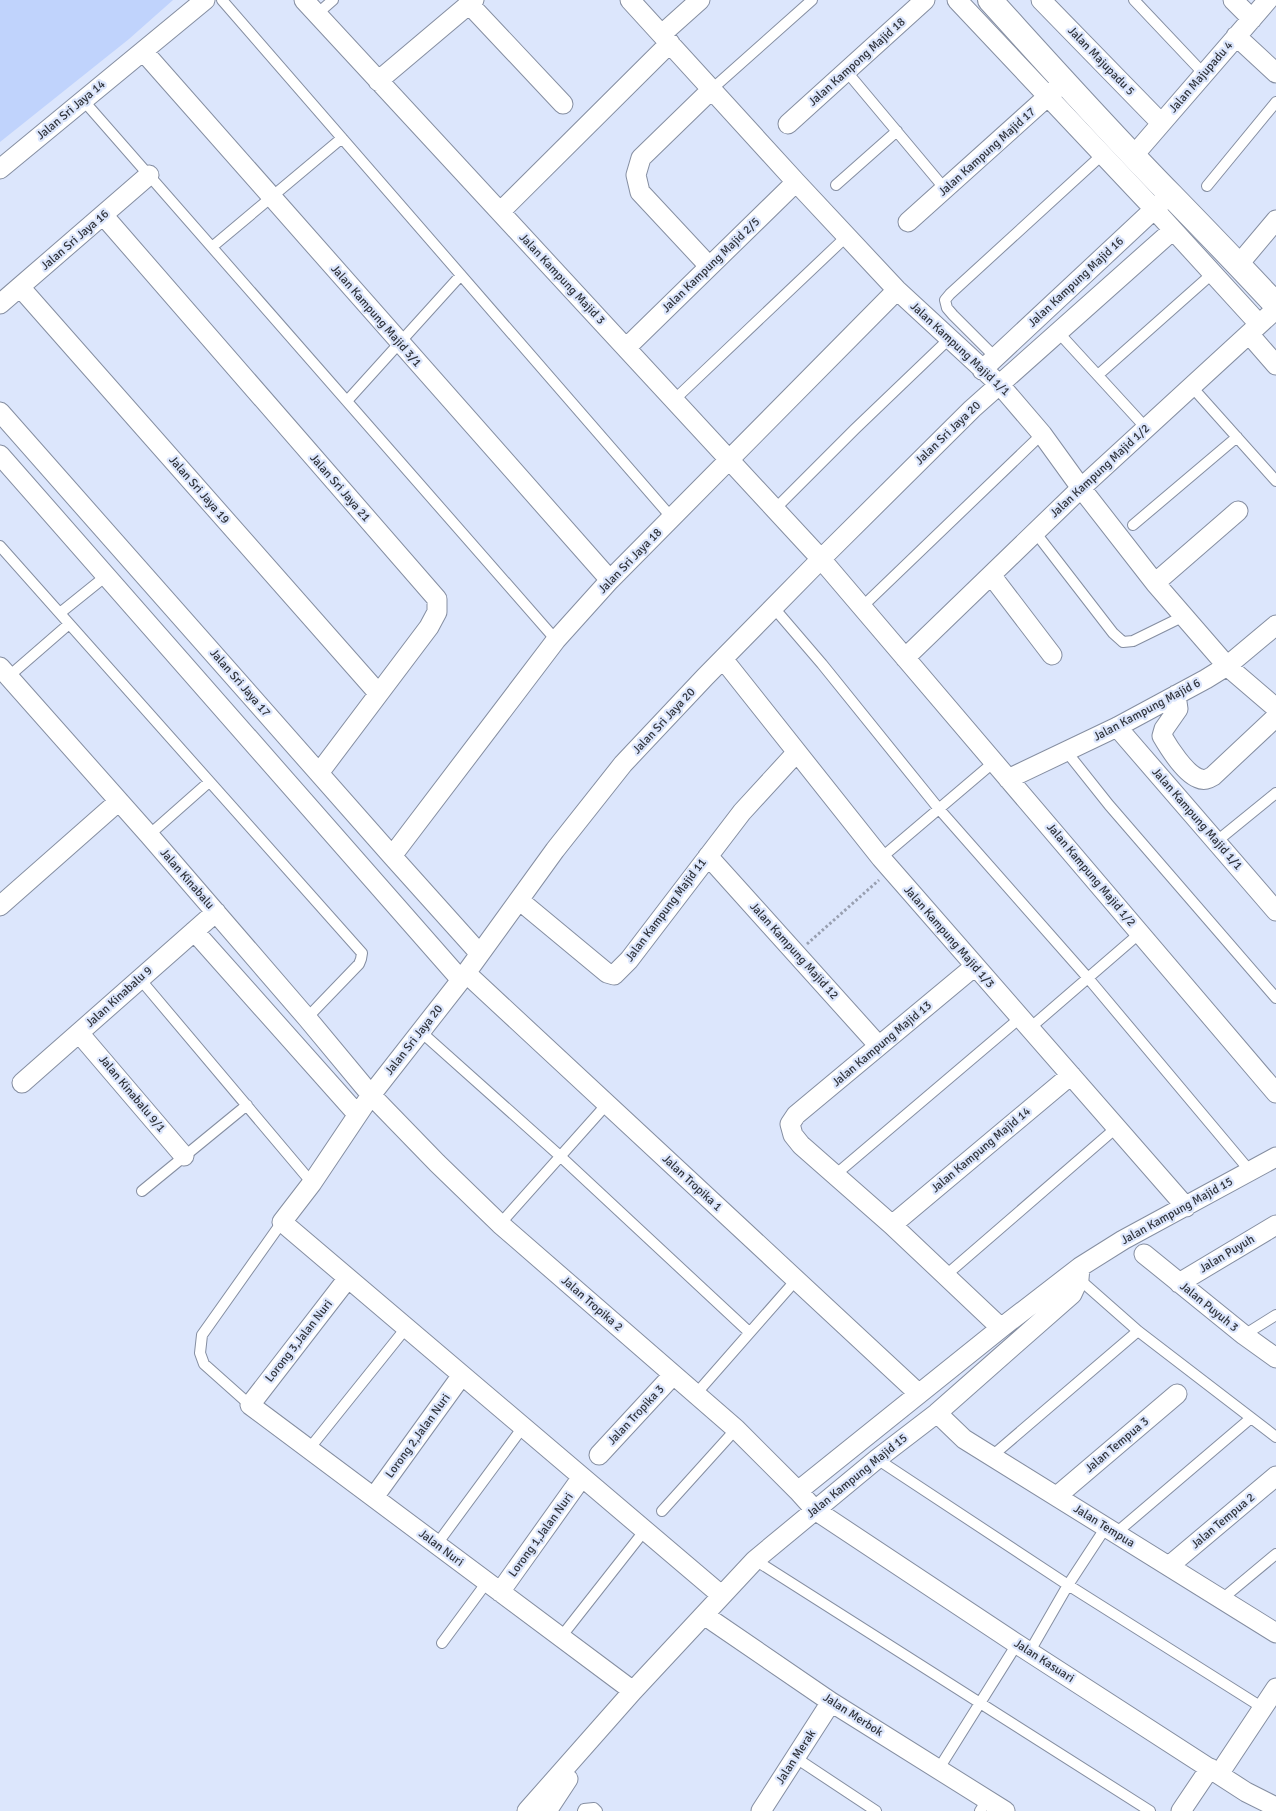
<svg xmlns="http://www.w3.org/2000/svg" width="1276" height="1811" viewBox="0 0 1276 1811" font-family="Signika,sans-serif">
<style>
.green{fill:#c0d3fc}
.lines{fill:none;stroke-linecap:round;stroke-linejoin:round}
.service-casing{stroke:#858ea1;stroke-width:12}
.minor-casing{stroke:#858ea1;stroke-width:21}
.tertiary-casing{stroke:#858ea1;stroke-width:26}
.path{stroke:#989fb0;stroke-width:3;stroke-dasharray:2.5 2.5;stroke-linecap:butt}
.service{stroke:#fff;stroke-width:10}
.minor{stroke:#fff;stroke-width:19}
.tertiary{stroke:#fff;stroke-width:24}
.labels{text-anchor:middle;dominant-baseline:central;stroke-width:4.5;stroke-linejoin:round;paint-order:stroke}
.street-label{font-size:12px;fill:#31353d;stroke:#dce6fc}
</style>
<rect width="100%" height="100%" fill="#dce6fc"/>
<!-- green -->
<path class="green" d="M 0,0 L 173,0 L 129,39 L 0,142 Z"/>
<g class="lines">
<!-- service casing -->
<g class="service-casing">
<path id="service" d="M 222,0 L 672,518
M 1134,0 L 1204,74
M 317,14 L 333,0
M 847,72 L 945,189
M 712,89 L 812,0
M 83,100 L 556,640
M 836,185 L 897,131
M 1207,186 L 1276,102
M 212,247 L 342,138
M 1058,332 L 1146,428
M 996,358 L 953,315 L 947,308 L 945,300 L 950,294 L 1103,154
M 1098,375 L 1213,273
M 1192,387 L 1276,481
M 674,400 L 847,236
M 347,401 L 461,275
M 775,509 L 855,429 L 950,338
M 1133,525 L 1237,437
M 1035,532 L 1113,633 L 1123,642 L 1133,641 L 1184,616
M 0,546 L 362,953 L 361,959 L 359,964 L 307,1018
M 862,607 L 1042,434
M 774,608 L 822,664 L 939,809 L 1088,978 L 1250,1171
M 60,613 L 106,576
M 8,677 L 69,624
M 1066,751 L 1109,805 L 1276,998
M 149,835 L 209,782
M 1217,841 L 1276,793
M 881,858 L 994,762
M 140,979 L 312,1183
M 1030,1028 L 1140,933
M 420,1031 L 560,1156 L 749,1332
M 835,1175 L 1020,1018
M 142,1191 L 247,1105
M 500,1224 L 607,1104
M 945,1276 L 1116,1128
M 1079,1279 L 1138,1331 L 1276,1437
M 1244,1335 L 1276,1315
M 695,1395 L 796,1280
M 250,1405 L 204,1364 L 200,1353 L 202,1335 L 282,1222
M 309,1449 L 406,1328
M 992,1456 L 1138,1331
M 877,1459 L 1068,1585 L 1263,1708
M 662,1511 L 736,1429
M 1116,1533 L 1251,1418
M 437,1544 L 523,1427
M 755,1560 L 1150,1811
M 1222,1599 L 1276,1554
M 561,1637 L 645,1530
M 442,1643 L 487,1582
M 1030,1651 L 1068,1585 L 1106,1527
M 796,1758 L 876,1811
M 938,1770 L 1017,1644
M 583,1811 L 584,1809 L 594,1808 L 597,1811
M 980,1811 L 987,1800"/>
</g>
<!-- minor casing -->
<g class="minor-casing">
<path id="minor" d="M 304,0 L 821,559 L 1276,1093
M 630,0 L 796,182 L 897,290 L 1000,385 L 1042,434 L 1081,488 L 1155,583 L 1227,666 L 1276,708
M 957,0 L 1154,209 L 1259,324
M 1041,0 L 1161,123
M 1233,0 L 1252,19
M 469,4 L 563,104
M 662,34 L 700,0
M 1236,36 L 1276,73
M 143,51 L 610,580
M 378,81 L 474,0
M 788,124 L 925,0
M 1134,155 L 1268,0
M 0,169 L 205,0
M 500,212 L 670,43
M 103,215 L 437,599 L 437,612 L 429,627 L 319,773
M 908,222 L 1056,89
M 1239,264 L 1276,220
M 709,266 L 640,192 L 636,175 L 641,158 L 712,89
M 20,287 L 378,693
M 0,304 L 149,175
M 1249,334 L 1276,365
M 626,348 L 796,182
M 982,370 L 1164,200
M 0,412 L 392,856 L 480,954
M 0,455 L 461,980
M 991,575 L 1052,655
M 1155,583 L 1238,511
M 905,658 L 1081,488 L 1276,309
M 723,659 L 881,858 L 1186,1207
M 0,667 L 149,835 L 307,1018 L 371,1095 L 437,1163 L 500,1224 L 736,1429 L 798,1491 L 815,1510 L 1017,1644 L 1246,1792 L 1276,1807
M 1176,695 L 1178,709 L 1164,729 L 1162,736 C 1169,748 1185,773 1198,778 C 1204,781 1208,779 1213,776 L 1276,717
M 1117,727 L 1276,911
M 1008,779 L 1117,727 L 1206,679 L 1227,666 L 1276,625
M 392,856 L 556,640 L 610,580 L 897,290
M 708,856 L 879,1046
M 519,900 L 607,973 L 614,975 L 629,960 L 742,812 L 797,752
M 0,906 L 119,801
M 194,931 L 357,1114
M 975,966 L 796,1115 L 790,1124 L 793,1135 L 801,1145 L 892,1225 L 1001,1328
M 466,973 L 918,1393
M 79,1033 L 184,1156
M 22,1083 L 216,912
M 892,1225 L 1071,1075
M 1144,1254 L 1244,1335 L 1276,1358
M 348,1278 L 250,1405 L 633,1691
M 1179,1283 L 1276,1225
M 937,1413 L 964,1439 L 1276,1633
M 599,1455 L 673,1375
M 798,1491 L 1001,1328 L 1080,1267 L 1123,1240 L 1276,1157
M 1057,1496 L 1177,1394
M 374,1497 L 462,1375
M 1169,1566 L 1276,1476
M 500,1592 L 582,1477
M 721,1595 L 282,1222 L 312,1183 L 371,1095 L 461,980 L 555,850 L 623,764 L 705,677 L 821,559 L 972,409 L 1173,230
M 704,1615 L 831,1702 L 1005,1811
M 1219,1774 L 1276,1688
M 527,1811 L 633,1691 L 755,1560 L 877,1459 L 937,1413 L 1072,1294 L 1079,1279 L 1080,1267
M 547,1811 L 568,1779
M 761,1811 L 831,1702
M 1181,1811 L 1210,1768"/>
</g>
<!-- tertiary casing -->
<g class="tertiary-casing">
<path id="tertiary" d="M 990,0 C 1050,66 1109,132 1171,195 C 1207,232 1242,268 1276,305"/>
</g>
<!-- path -->
<path class="path" d="M 807,944 L 879,880"/>
<!-- service -->
<use href="#service" class="service"/>
<!-- minor -->
<use href="#minor" class="minor"/>
<!-- tertiary -->
<use href="#tertiary" class="tertiary"/>
</g>
<g class="labels">
<!-- street labels -->
<g class="street-label">
<text transform="translate(1101 61) rotate(46)">Jalan Majupadu 5</text>
<text transform="translate(857 62) rotate(-42)">Jalan Kampong Majid 18</text>
<text transform="translate(1201 77) rotate(-49)">Jalan Majupadu 4</text>
<text transform="translate(71 110) rotate(-40)">Jalan Sri Jaya 14</text>
<text transform="translate(987 152) rotate(-42)">Jalan Kampung Majid 17</text>
<text transform="translate(75 240) rotate(-41)">Jalan Sri Jaya 16</text>
<text transform="translate(711 265) rotate(-44)">Jalan Kampung Majid 2/5</text>
<text transform="translate(562 279) rotate(47)">Jalan Kampung Majid 3</text>
<text transform="translate(1076 282) rotate(-43)">Jalan Kampung Majid 16</text>
<text transform="translate(376 316) rotate(49)">Jalan Kampung Majid 3/1</text>
<text transform="translate(960 349) rotate(43)">Jalan Kampung Majid 1/1</text>
<text transform="translate(948 433) rotate(-44)">Jalan Sri Jaya 20</text>
<text transform="translate(1100 471) rotate(-43)">Jalan Kampung Majid 1/2</text>
<text transform="translate(340 488) rotate(49)">Jalan Sri Jaya 21</text>
<text transform="translate(199 490) rotate(49)">Jalan Sri Jaya 19</text>
<text transform="translate(630 561) rotate(-46)">Jalan Sri Jaya 18</text>
<text transform="translate(240 683) rotate(49)">Jalan Sri Jaya 17</text>
<text transform="translate(1147 710) rotate(-28)">Jalan Kampung Majid 6</text>
<text transform="translate(664 721) rotate(-47)">Jalan Sri Jaya 20</text>
<text transform="translate(1197 819) rotate(49)">Jalan Kampung Majid 1/1</text>
<text transform="translate(1091 875) rotate(50)">Jalan Kampung Majid 1/2</text>
<text transform="translate(187 879) rotate(49)">Jalan Kinabalu</text>
<text transform="translate(666 910) rotate(-53)">Jalan Kampung Majid 11</text>
<text transform="translate(949 937) rotate(49)">Jalan Kampung Majid 1/3</text>
<text transform="translate(794 951) rotate(48)">Jalan Kampung Majid 12</text>
<text transform="translate(119 997) rotate(-42)">Jalan Kinabalu 9</text>
<text transform="translate(414 1040) rotate(-52)">Jalan Sri Jaya 20</text>
<text transform="translate(882 1044) rotate(-40)">Jalan Kampung Majid 13</text>
<text transform="translate(132 1094) rotate(50)">Jalan Kinabalu 9/1</text>
<text transform="translate(981 1150) rotate(-40)">Jalan Kampung Majid 14</text>
<text transform="translate(692 1183) rotate(43)">Jalan Tropika 1</text>
<text transform="translate(1177 1211) rotate(-29)">Jalan Kampung Majid 15</text>
<text transform="translate(1227 1254) rotate(-31)">Jalan Puyuh</text>
<text transform="translate(592 1304) rotate(41)">Jalan Tropika 2</text>
<text transform="translate(1209 1307) rotate(39)">Jalan Puyuh 3</text>
<text transform="translate(299 1341) rotate(-52)">Lorong 3,Jalan Nuri</text>
<text transform="translate(636 1415) rotate(-47)">Jalan Tropika 3</text>
<text transform="translate(418 1436) rotate(-54)">Lorong 2,Jalan Nuri</text>
<text transform="translate(1117 1445) rotate(-40)">Jalan Tempua 3</text>
<text transform="translate(857 1476) rotate(-39)">Jalan Kampung Majid 15</text>
<text transform="translate(1223 1521) rotate(-40)">Jalan Tempua 2</text>
<text transform="translate(1104 1526) rotate(32)">Jalan Tempua</text>
<text transform="translate(541 1535) rotate(-54)">Lorong 1,Jalan Nuri</text>
<text transform="translate(441 1548) rotate(37)">Jalan Nuri</text>
<text transform="translate(1044 1661) rotate(33)">Jalan Kasuari</text>
<text transform="translate(853 1715) rotate(33)">Jalan Merbok</text>
<text transform="translate(796 1757) rotate(-57)">Jalan Merak</text>
</g>
</g>
</svg>
